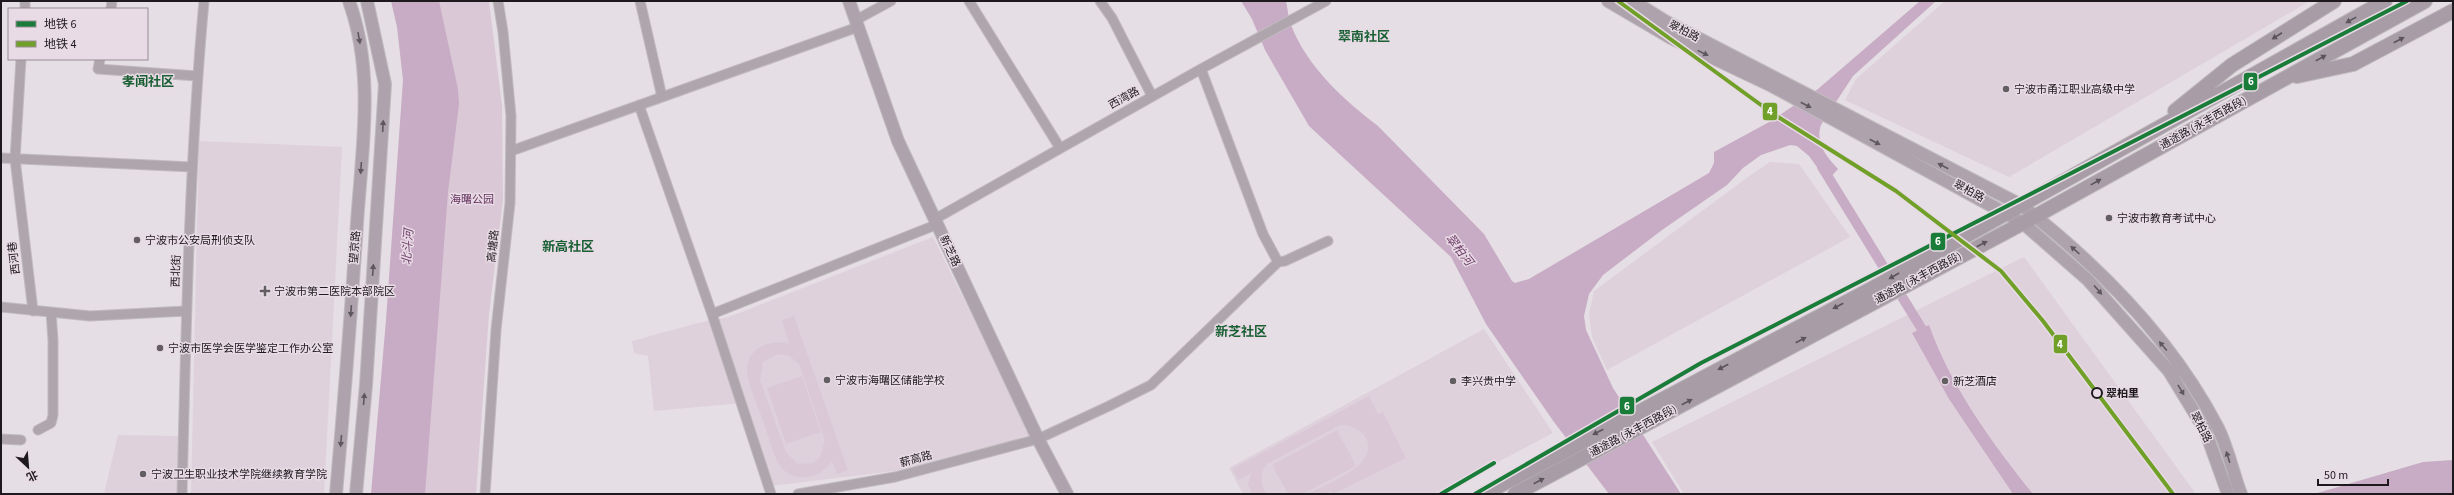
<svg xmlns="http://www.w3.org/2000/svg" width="2454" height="495" viewBox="0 0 2454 495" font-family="'Source Sans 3','Noto Sans SC',sans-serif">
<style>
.built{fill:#ded1dc}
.green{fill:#dac8d7;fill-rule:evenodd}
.water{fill:#c8abc4}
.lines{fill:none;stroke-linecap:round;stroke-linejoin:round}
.canal{stroke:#c8abc4;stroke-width:10}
.minor-casing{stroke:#c0bbbf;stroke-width:11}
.secondary-casing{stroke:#c0bbbf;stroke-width:14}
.primary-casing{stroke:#c0bbbf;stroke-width:16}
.minor{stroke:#afa5ad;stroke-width:9}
.secondary{stroke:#aea3ad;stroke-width:12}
.primary{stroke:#a89da6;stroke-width:14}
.metro-1-casing{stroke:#e8dbe5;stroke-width:7}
.metro-2-casing{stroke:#e8dbe5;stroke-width:7}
.metro-1{stroke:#197c39;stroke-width:4}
.metro-2{stroke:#71a029;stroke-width:4}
.oneway{fill:#5c545a}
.oneway2{fill:#5e575d}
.poi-dot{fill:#635e62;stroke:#e8dbe5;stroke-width:1.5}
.stop-dot{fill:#e8dbe5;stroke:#1d191c;stroke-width:2}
.labels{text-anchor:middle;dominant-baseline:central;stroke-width:3;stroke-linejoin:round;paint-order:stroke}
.street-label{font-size:11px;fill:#1d191c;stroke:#e8dbe5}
.poi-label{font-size:11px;fill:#1d191c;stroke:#e8dbe5;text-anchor:start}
.park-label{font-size:11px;fill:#64325e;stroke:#e8dbe5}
.stop-label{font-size:11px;font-weight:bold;fill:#1d191c;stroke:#e8dbe5;text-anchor:start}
.water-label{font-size:12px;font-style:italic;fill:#703d6a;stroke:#e8dbe5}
.quarter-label{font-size:13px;font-weight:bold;fill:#185f33;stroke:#e8dbe5}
.line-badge{stroke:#e8dbe5;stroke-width:1.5}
.badge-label{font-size:11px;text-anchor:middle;font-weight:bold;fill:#fff}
</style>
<rect width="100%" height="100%" fill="#e5dee4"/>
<!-- built -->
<path class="built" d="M 1945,1 L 2310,1 L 2009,177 L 1845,100 L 1856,79 Z
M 199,141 L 342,147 L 324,494 L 191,494 Z
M 1770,162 L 1799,164 L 1850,237 L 1607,370 L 1592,337 L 1589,314 L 1594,291 L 1748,177 Z
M 933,237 L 1031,435 L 895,471 L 770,486 L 742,403 L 654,411 L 648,356 L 634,353 L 632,341 L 698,323 L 729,317 Z
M 2024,257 L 2196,494 L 1684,494 L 1652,442 Z
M 1484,329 L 1553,433 L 1437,494 L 1243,494 L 1229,468 Z
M 118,435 L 180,436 L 177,494 L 104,494 Z"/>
<!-- green -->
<path class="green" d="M 435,1 L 489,1 L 502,106 L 503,199 L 489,314 L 476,494 L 422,494 Z
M 794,316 L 848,470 L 837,474 L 832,461 C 821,479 791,485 779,464 C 772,453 769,437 764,424 C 759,409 752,394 748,378 C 742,351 766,338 789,344 L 782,320 ZM 778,354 L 789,356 L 799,364 L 825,440 L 820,457 L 813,463 L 798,464 L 786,452 L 760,380 L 763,362 Z
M 802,376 L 821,432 L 786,444 L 767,388 Z
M 1369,396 L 1378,414 L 1383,412 L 1406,458 L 1333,494 L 1331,491 L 1326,494 L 1307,494 C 1325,484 1380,466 1366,438 C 1361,429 1350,425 1340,425 L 1267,464 C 1260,473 1260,483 1266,494 L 1252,494 L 1248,484 L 1251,473 L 1238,480 L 1232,469 Z
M 1337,430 L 1356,466 L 1303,494 L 1288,494 L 1272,465 Z"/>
<!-- water -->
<path class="water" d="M 391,1 L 439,1 L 458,89 L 459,104 L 448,192 L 425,494 L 371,494 L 386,320 L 403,80 L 397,27 Z
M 1241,1 L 1286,1 C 1288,9 1288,18 1291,25 C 1307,67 1344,100 1378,126 L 1484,234 L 1512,281 L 1515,283 L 1529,279 L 1709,173 L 1714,163 L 1714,152 L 1771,121 L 1818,89 L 1920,1 L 1936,1 L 1853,76 L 1821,125 C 1815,143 1826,156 1838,169 L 1827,181 L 1809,156 L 1797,146 L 1790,145 L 1761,155 L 1743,168 L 1727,185 L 1662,230 L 1603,275 L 1589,294 L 1584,316 L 1586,330 L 1613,388 L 1681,494 L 1609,494 L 1554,422 L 1486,324 L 1451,257 L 1309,126 L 1265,50 L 1252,19 Z
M 1929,325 C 1951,387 1992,443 2033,494 L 2013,494 L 1949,399 L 1912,333 Z
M 2453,460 L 2453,494 L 2314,494 L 2423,462 Z"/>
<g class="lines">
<!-- canal -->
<path class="canal" d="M 1822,167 L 1928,339"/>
<!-- minor casing -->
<g class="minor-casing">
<path id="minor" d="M 640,1 L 662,97
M 969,1 L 1060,148
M 1100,1 L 1112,18 L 1152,96
M 25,9 L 25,1
M 111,9 L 112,1
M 856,20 L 891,1
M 21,59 L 15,159 L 33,311
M 100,59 L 98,69 L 197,76
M 1201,69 L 1263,234 L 1278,262
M 639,105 L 712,314
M 511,151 L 858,27
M 1,158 L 192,167
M 935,219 L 1201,69 L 1326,1
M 1,307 L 90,316 L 186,311
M 38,430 L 51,423 L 53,415 L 53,340 L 51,312
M 1,439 L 21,440
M 182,494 C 186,330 189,165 204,1
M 485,494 L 496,330 L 510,203 L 511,116 L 503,32 L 498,1
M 771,494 L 712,314 L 938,224
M 798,494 L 895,477 L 1038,439 L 1109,406 L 1151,385 L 1278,262 L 1285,261 L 1328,241"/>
</g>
<!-- secondary casing -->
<g class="secondary-casing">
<path id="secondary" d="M 849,1 L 898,141 L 1038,439 L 1067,494
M 1608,1 L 1671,38 L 1772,86 L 2023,223 L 2088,280 L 2169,371 L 2205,430 L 2228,494
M 1633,1 L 1665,21 L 2021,205 C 2098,265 2173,341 2218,428 C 2228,448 2233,473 2241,494
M 336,494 C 344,404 351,313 357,223 C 362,148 375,73 349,1
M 356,494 L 366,385 L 385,84 L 367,1"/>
</g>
<!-- primary casing -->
<g class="primary-casing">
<path id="primary" d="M 2297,76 L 2353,64 L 2453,11
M 2175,111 L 2232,65 L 2334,1
M 1484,494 L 1873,288 L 2385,1
M 1515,494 L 2023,223 L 2425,1"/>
</g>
<!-- minor -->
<use href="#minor" class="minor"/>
<!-- secondary -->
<use href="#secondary" class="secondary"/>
<!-- primary -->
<use href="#primary" class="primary"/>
<!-- metro-1 casing -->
<g class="metro-1-casing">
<path id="metro-1" d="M 1441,494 L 1494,463
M 1475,494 L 1701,363 L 2407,1"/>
</g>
<!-- metro-2 casing -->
<g class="metro-2-casing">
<path id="metro-2" d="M 1618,1 L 1772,113 L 1896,191 L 2001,271 L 2043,321 L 2173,494"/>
</g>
<!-- metro-1 -->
<use href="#metro-1" class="metro-1"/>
<!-- metro-2 -->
<use href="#metro-2" class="metro-2"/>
</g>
<!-- one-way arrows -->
<defs><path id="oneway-solid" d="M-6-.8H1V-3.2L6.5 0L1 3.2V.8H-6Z"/></defs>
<g class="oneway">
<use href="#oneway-solid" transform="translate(2351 20) rotate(151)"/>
<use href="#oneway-solid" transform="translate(2277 36) rotate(147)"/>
<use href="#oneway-solid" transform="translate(2399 40) rotate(-28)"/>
<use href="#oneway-solid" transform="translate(2321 58) rotate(-29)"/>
<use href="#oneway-solid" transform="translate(2096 182) rotate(-29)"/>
<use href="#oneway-solid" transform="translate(1982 244) rotate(-28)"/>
<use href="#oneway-solid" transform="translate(1894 276) rotate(150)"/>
<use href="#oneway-solid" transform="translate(1838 306) rotate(152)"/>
<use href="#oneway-solid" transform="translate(1801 340) rotate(-28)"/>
<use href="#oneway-solid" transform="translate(1723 367) rotate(152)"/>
<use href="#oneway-solid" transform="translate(1687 402) rotate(-28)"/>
<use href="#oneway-solid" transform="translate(1598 432) rotate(153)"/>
<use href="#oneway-solid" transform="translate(1539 481) rotate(-28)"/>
</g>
<g class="oneway2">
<use href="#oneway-solid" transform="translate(359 38) rotate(80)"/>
<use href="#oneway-solid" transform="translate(1703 53) rotate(26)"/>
<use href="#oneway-solid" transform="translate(1806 105) rotate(28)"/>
<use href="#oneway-solid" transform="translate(383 126) rotate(-87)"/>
<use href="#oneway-solid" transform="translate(1875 142) rotate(28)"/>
<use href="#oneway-solid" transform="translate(1943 166) rotate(-152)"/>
<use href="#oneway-solid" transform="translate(361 168) rotate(94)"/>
<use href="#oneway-solid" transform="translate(2075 250) rotate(-138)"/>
<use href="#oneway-solid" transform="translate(373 270) rotate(-86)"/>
<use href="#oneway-solid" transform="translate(2098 290) rotate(49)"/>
<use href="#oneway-solid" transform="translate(351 311) rotate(94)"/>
<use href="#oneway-solid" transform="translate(2163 346) rotate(-130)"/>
<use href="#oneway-solid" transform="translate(2181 390) rotate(59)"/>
<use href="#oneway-solid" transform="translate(364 399) rotate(-85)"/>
<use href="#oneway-solid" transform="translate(341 441) rotate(95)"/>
<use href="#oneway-solid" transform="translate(2228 457) rotate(-108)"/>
</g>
<!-- markers -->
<g class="poi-dot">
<circle cx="2006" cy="89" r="4"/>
<circle cx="2109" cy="218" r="4"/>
<circle cx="137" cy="240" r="4"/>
<path d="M263 285h4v4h4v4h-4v4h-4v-4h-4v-4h4z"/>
<circle cx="160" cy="348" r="4"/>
<circle cx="827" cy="380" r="4"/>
<circle cx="1453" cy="381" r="4"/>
<circle cx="1945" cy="381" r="4"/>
<circle cx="143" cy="474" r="4"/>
</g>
<circle class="stop-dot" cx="2097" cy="393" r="5"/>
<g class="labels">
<!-- street labels -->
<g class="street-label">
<text transform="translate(1684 31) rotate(27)">翠柏路</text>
<text transform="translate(1124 98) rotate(-29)">西湾路</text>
<text transform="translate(2203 123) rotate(-29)">通途路 (永丰西路段)</text>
<text transform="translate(1969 191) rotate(28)">翠柏路</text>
<text transform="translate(493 246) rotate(-84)">高塘路</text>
<text transform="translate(355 247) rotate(-86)">望京路</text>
<text transform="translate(950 251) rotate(65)">新芝路</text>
<text transform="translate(14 258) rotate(-97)">西河巷</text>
<text transform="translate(176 271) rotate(-88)">西北街</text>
<text transform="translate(1918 278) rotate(-28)">通途路 (永丰西路段)</text>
<text transform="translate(2201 427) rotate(63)">翠柏路</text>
<text transform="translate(1633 431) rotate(-28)">通途路 (永丰西路段)</text>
<text transform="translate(916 459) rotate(-15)">薪高路</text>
</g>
<!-- poi labels -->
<g class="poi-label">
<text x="2014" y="89">宁波市甬江职业高级中学</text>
<text x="2117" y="218">宁波市教育考试中心</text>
<text x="145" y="240">宁波市公安局刑侦支队</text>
<text x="274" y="291">宁波市第二医院本部院区</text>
<text x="168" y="348">宁波市医学会医学鉴定工作办公室</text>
<text x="835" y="380">宁波市海曙区储能学校</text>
<text x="1461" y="381">李兴贵中学</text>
<text x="1953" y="381">新芝酒店</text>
<text x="151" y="474">宁波卫生职业技术学院继续教育学院</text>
</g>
<!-- park labels -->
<g class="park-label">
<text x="472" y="199">海曙公园</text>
</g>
<!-- stop labels -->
<g class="stop-label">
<text x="2106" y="393">翠柏里</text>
</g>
<!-- water labels -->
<g class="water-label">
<text transform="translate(408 247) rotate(-86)">北斗河</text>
<text transform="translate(1459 250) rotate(52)">翠柏河</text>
</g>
<!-- quarter labels -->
<g class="quarter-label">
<text x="1364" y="37">翠南社区</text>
<text x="148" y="82">孝闻社区</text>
<text x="568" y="247">新高社区</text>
<text x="1241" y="332">新芝社区</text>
</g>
</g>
<g class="line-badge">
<rect x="2243" y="72" width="15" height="19" rx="4" fill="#197c39"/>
<rect x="1762" y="102" width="16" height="19" rx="4" fill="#71a029"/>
<rect x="1930" y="232" width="16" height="19" rx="4" fill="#197c39"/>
<rect x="2053" y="334" width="15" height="20" rx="4" fill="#71a029"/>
<rect x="1619" y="396" width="16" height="19" rx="4" fill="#197c39"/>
</g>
<g class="badge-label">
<text x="2251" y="85">6</text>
<text x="1770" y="115">4</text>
<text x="1938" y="245">6</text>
<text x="2060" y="348">4</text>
<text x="1627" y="410">6</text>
</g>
<!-- border -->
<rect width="2454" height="495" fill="none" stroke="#1d191c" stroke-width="4"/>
<!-- legend -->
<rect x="8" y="8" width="140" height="52" fill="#e8dbe5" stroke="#978d95"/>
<rect x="16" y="21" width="20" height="6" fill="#197c39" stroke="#978d95"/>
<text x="44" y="28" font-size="12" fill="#1d191c">地铁 6</text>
<rect x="16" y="41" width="20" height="6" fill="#71a029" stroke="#978d95"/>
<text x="44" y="48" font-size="12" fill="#1d191c">地铁 4</text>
<!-- north arrow -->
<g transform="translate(28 467) rotate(154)" stroke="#e8dbe5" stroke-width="3" paint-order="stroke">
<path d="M0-3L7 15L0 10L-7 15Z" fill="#1d191c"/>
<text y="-6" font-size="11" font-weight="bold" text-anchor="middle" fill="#1d191c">北</text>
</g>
<!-- scale -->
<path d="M2318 479v6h70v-6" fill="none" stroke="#1d191c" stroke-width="2"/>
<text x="2324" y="479" font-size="12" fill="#1d191c" stroke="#e8dbe5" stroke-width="3" paint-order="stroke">50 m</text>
</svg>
